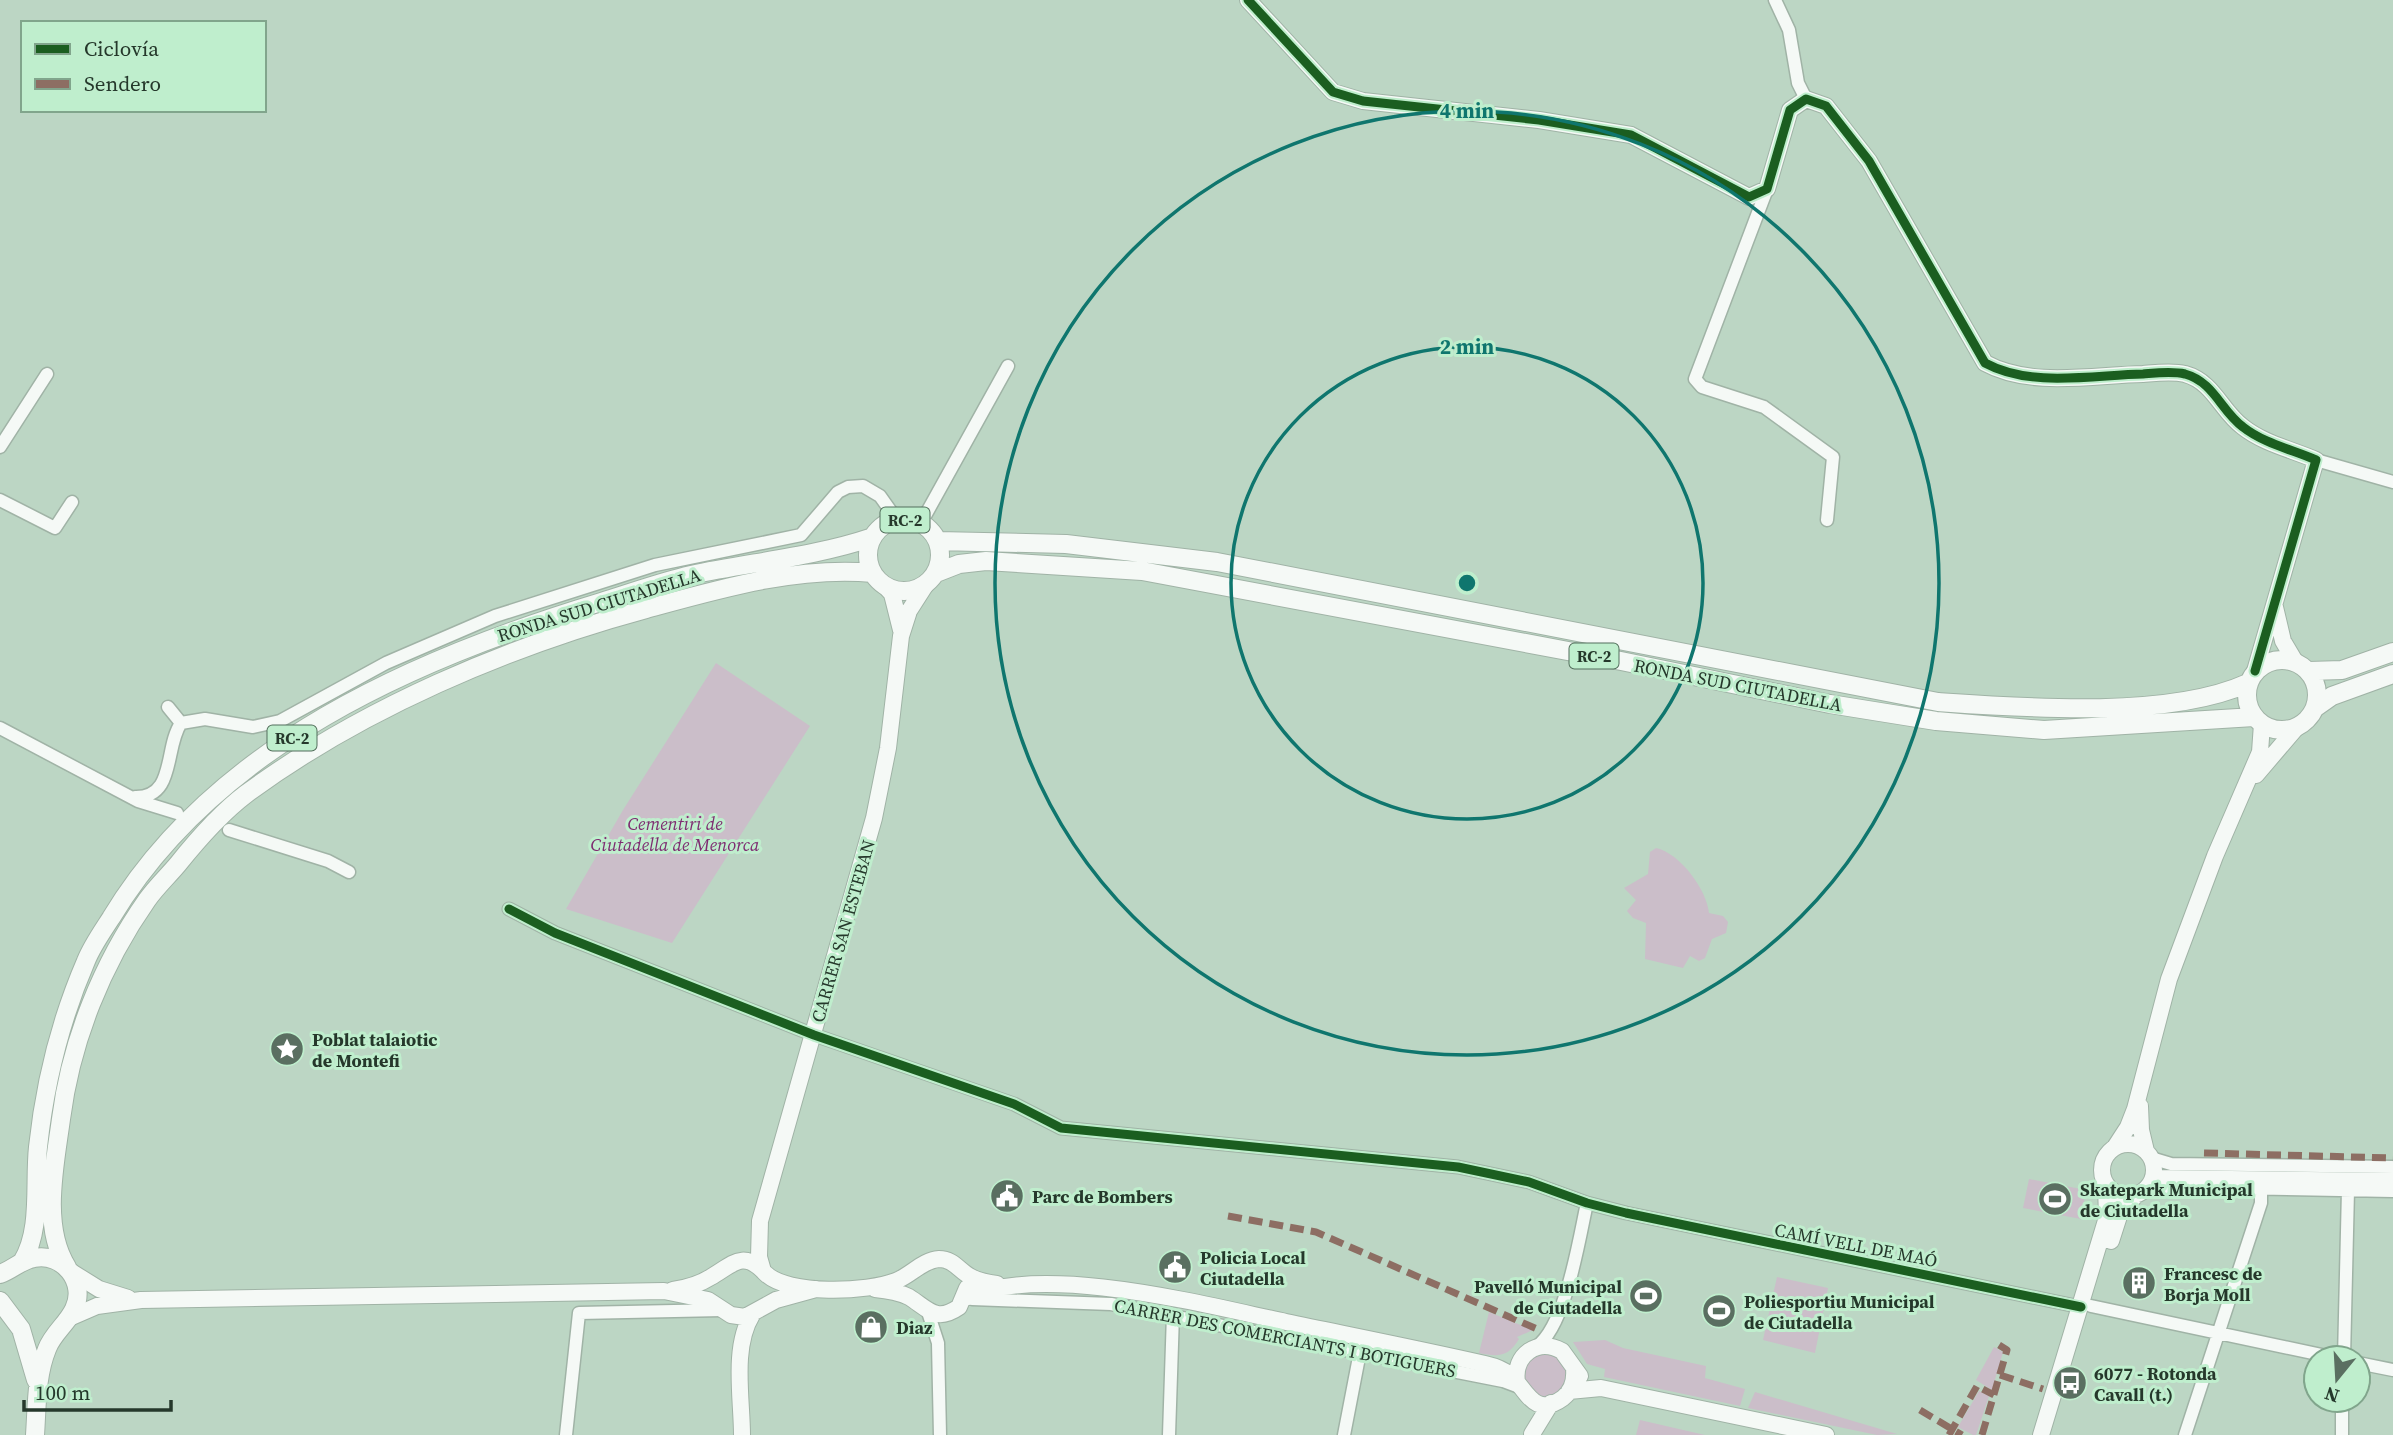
<svg xmlns="http://www.w3.org/2000/svg" width="2393" height="1435" viewBox="0 0 2393 1435" font-family="'Source Serif 4',serif">
<style>
.green{fill:#cbbec9}
.lines{fill:none;stroke-linecap:round;stroke-linejoin:round}
.street-casing{stroke:#a0b3a6;stroke-width:15}
.secondary-casing{stroke:#a0b3a6;stroke-width:18}
.primary-casing{stroke:#a0b3a6;stroke-width:20}
.street{stroke:#f5f9f6;stroke-width:12}
.secondary{stroke:#f5f9f6;stroke-width:16}
.primary{stroke:#f5f9f6;stroke-width:18}
.quiet{stroke:#8d6e63;stroke-width:7;stroke-dasharray:14 7;stroke-linecap:butt}
.cycleway-casing{stroke:#bfeecd;stroke-width:13}
.cycleway{stroke:#1b5e20;stroke-width:9}
.ring{fill:none;stroke:#0f766e;stroke-width:3.5}
.labels{text-anchor:middle;dominant-baseline:central;stroke-width:6;stroke-linejoin:round;paint-order:stroke}
.shield{fill:#bfeecd;stroke:#536f5c;stroke-width:2}
.shield-label{font-size:16px;font-weight:bold;fill:#25382b}
.street-label{font-size:18px;fill:#25382b;stroke:#bfeecd}
.park-label{font-size:18px;font-style:italic;fill:#7e2c71;stroke:#bfeecd}
.poi-label{font-size:18px;font-weight:bold;fill:#25382b;stroke:#bfeecd;text-anchor:start}
.centre{fill:#0f766e;stroke:#bfeecd;stroke-width:3.5}
.ring-label{font-size:21px;text-anchor:middle;font-weight:bold;fill:#0f766e;stroke:#bfeecd;stroke-width:6;stroke-linejoin:round;paint-order:stroke}
</style>
<rect width="100%" height="100%" fill="#bcd6c4"/>
<!-- green -->
<path class="green" d="M 716,663 L 810,726 L 672,943 L 566,909 L 623,810 Z
M 1656,848 C 1680,853 1707,890 1709,913 L 1723,916 L 1728,922 L 1726,933 L 1712,939 L 1705,958 L 1699,961 L 1690,956 L 1683,968 L 1645,959 L 1646,923 L 1633,918 L 1627,911 L 1636,900 L 1624,888 L 1648,874 L 1650,852 Z
M 2029,1179 L 2086,1190 L 2081,1219 L 2023,1208 Z
M 1777,1277 L 1828,1288 L 1815,1353 L 1763,1340 Z
M 1489,1312 L 1533,1330 L 1517,1337 L 1519,1339 C 1508,1357 1499,1357 1479,1353 Z
M 1605,1340 L 1623,1348 L 1706,1366 L 1705,1378 L 1745,1389 L 1740,1406 L 1604,1377 L 1605,1369 L 1587,1364 L 1573,1342 Z
M 1994,1347 L 2003,1352 L 1992,1390 L 1976,1380 Z
M1524 1375a22 22 0 1 1 44 0a22 22 0 1 1-44 0Z
M 1979,1391 L 1989,1396 L 1976,1435 L 1973,1435 L 1958,1427 Z
M 1755,1392 L 1897,1434 L 1877,1435 L 1748,1408 Z
M 1640,1420 L 1705,1435 L 1636,1435 Z"/>
<g class="lines">
<!-- street casing -->
<g class="street-casing">
<path id="street" d="M 1775,0 L 1789,30 L 1798,83 L 1806,99
M 1767,189 L 1695,379 L 1702,387 L 1764,407 L 1833,457 L 1827,520
M 0,447 L 47,374
M 2316,460 L 2393,482
M 0,500 L 55,528 L 72,502
M 921,523 L 1008,366
M 181,723 L 205,719 L 253,727 L 280,721 L 386,663 L 495,616 L 655,565 L 801,535 L 838,492 L 848,487 L 863,486 L 880,496 L 897,520
M 0,728 L 138,801 L 177,813
M 135,797 C 176,798 164,748 181,723 L 168,707
M 229,830 L 328,861 L 349,872
M 509,909 L 555,933 L 814,1035 L 1014,1104 L 1061,1128 L 1458,1167 L 1529,1182 L 1587,1203 L 1626,1213 L 2081,1307
M 2151,1158 L 2171,1164 L 2393,1167
M 2144,1191 L 2174,1187 L 2393,1191
M 972,1299 L 1111,1304 L 1503,1381 L 1519,1387
M 2091,1306 L 2336,1358
M 928,1312 L 938,1343 L 940,1435
M 1536,1347 C 1566,1326 1579,1239 1587,1203
M 2344,1358 L 2348,1190
M 2358,1363 L 2393,1370
M 566,1435 L 579,1313 L 722,1310
M 1169,1435 L 1173,1314
M 1344,1435 L 1360,1352
M 2185,1435 L 2261,1203 L 2261,1189
M 2342,1435 L 2342,1400"/>
</g>
<!-- secondary casing -->
<g class="secondary-casing">
<path id="secondary" d="M 1248,0 L 1333,92 L 1363,101 L 1539,120 L 1631,135 L 1749,197 L 1767,189 L 1790,110 L 1806,99 L 1826,106 L 1869,161 L 1985,363 C 2031,388 2093,375 2143,374 C 2156,373 2172,371 2185,374 C 2214,382 2221,411 2243,427 C 2263,443 2293,450 2316,460 L 2255,671
M 884,585 L 892,594 L 901,630
M 2275,607 L 2283,641 L 2296,663
M 2256,775 L 2297,727
M 2140,1106 L 2141,1130 L 2146,1151
M2102 1170a26 26 0 1 1 52 0a26 26 0 1 1-52 0Z
M 2115,1147 L 2128,1127 L 2135,1109 L 2169,979 L 2215,856 L 2260,752 L 2262,724
M 2153,1178 L 2393,1181
M 2111,1241 L 2120,1213 L 2136,1195
M 70,1271 L 99,1289 L 128,1298
M 763,1271 L 759,1257 L 760,1221 L 874,818 L 888,748 L 901,636 L 909,611 L 925,586
M 765,1273 C 788,1296 868,1292 896,1281 C 911,1275 923,1260 939,1259 C 954,1259 959,1271 971,1277 C 979,1281 988,1283 997,1284
M 875,1289 C 886,1290 899,1292 909,1297 C 928,1309 936,1323 959,1307 L 967,1288
M 673,1290 C 686,1288 700,1284 711,1277 C 732,1265 743,1249 765,1273
M 965,1298 C 1042,1262 1205,1305 1286,1322 C 1353,1336 1419,1349 1485,1364 C 1494,1366 1503,1369 1510,1375 C 1525,1386 1533,1420 1563,1398 C 1572,1391 1575,1380 1574,1369
M 67,1319 L 97,1306 L 141,1300 L 664,1291 L 708,1300 L 731,1315 L 745,1317 L 776,1300 L 816,1289
M 1517,1382 C 1513,1355 1538,1337 1562,1351 L 1580,1376
M 1569,1391 L 1601,1388 L 1826,1435
M 1532,1434 L 1551,1403
M 742,1435 C 742,1399 732,1347 752,1315
M 2041,1435 L 2107,1217 L 2106,1186"/>
</g>
<!-- primary casing -->
<g class="primary-casing">
<path id="primary" d="M868 555a36 36 0 1 1 72 0a36 36 0 1 1-72 0Z
M 938,541 L 1066,544 L 1217,562 L 1938,702 C 2025,708 2169,719 2248,683
M 936,573 L 959,564 L 986,561 L 1142,571 L 1621,661 L 1830,704 L 1936,721 L 2044,730 L 2254,717
M2247 695a35 35 0 1 1 70 0a35 35 0 1 1-70 0Z
M 2309,671 L 2342,670 L 2393,652
M 2315,708 L 2332,696 L 2393,674
M 22,1262 C 42,1230 34,1184 38,1147 C 45,1082 60,1021 86,961 C 92,946 102,932 111,918 C 215,745 416,658 601,602 C 631,593 660,582 691,575 C 752,562 814,557 873,537
M 67,1267 C 41,1226 55,1164 61,1119 C 71,1041 102,964 147,900 C 156,887 168,876 178,864 C 198,839 221,813 246,794 C 361,709 509,646 646,609 C 719,589 797,566 873,573
M 0,1274 C 12,1270 21,1260 34,1258 C 63,1252 87,1283 74,1309 C 67,1324 53,1333 47,1349 C 36,1376 37,1407 35,1435
M 0,1301 L 21,1329 L 36,1380"/>
</g>
<!-- street -->
<use href="#street" class="street"/>
<!-- secondary -->
<use href="#secondary" class="secondary"/>
<!-- primary -->
<use href="#primary" class="primary"/>
<!-- quiet -->
<path class="quiet" d="M 2204,1153 L 2393,1158
M 1228,1216 L 1316,1232 L 1537,1329
M 2000,1375 L 2043,1389
M 1920,1410 L 1962,1435
M 1949,1435 L 1977,1386 L 1994,1395
M 1982,1435 L 2007,1350 L 1996,1343"/>
<!-- cycleway casing -->
<g class="cycleway-casing">
<path id="cycleway" d="M 1248,0 L 1333,92 L 1363,101 L 1539,120 L 1631,135 L 1749,197 L 1767,189 L 1790,110 L 1806,99 L 1826,106 L 1869,161 L 1985,363 C 2031,388 2093,375 2143,374 C 2156,373 2172,371 2185,374 C 2214,382 2221,411 2243,427 C 2263,443 2293,450 2316,460 L 2255,671
M 509,909 L 555,933 L 814,1035 L 1014,1104 L 1061,1128 L 1458,1167 L 1529,1182 L 1587,1203 L 1626,1213 L 2081,1307"/>
</g>
<!-- cycleway -->
<use href="#cycleway" class="cycleway"/>
</g>
<!-- distance rings -->
<g class="ring">
<circle cx="1467" cy="583" r="236"/>
<circle cx="1467" cy="583" r="472"/>
</g>
<!-- icons -->
<defs>
<g id="sight-disc" transform="scale(1.75)"><circle r="9.5" fill="#5a6f61" stroke="#bfeecd"/><path d="M0-6L1.8-2.2L6-1.7L2.9 1.2L3.7 5.4L0 3.3L-3.7 5.4L-2.9 1.2L-6-1.7L-1.8-2.2Z" fill="#fff"/></g>
<g id="civic-disc" transform="scale(1.75)"><circle r="9.5" fill="#5a6f61" stroke="#bfeecd"/><path d="M-.6-6.5H3V-4.5H.6V-3L4-1V1h2V6H-6V1h2V-1L-.6-3ZM-1.2 2.5V6h2.4V2.5Z" fill="#fff"/></g>
<g id="stadium-disc" transform="scale(1.75)"><circle r="9.5" fill="#5a6f61" stroke="#bfeecd"/><path d="M0-5a6.5 5 0 1 0 0 10a6.5 5 0 1 0 0-10ZM-3.5-1.8h7v3.6h-7Z" fill="#fff"/></g>
<g id="building-disc" transform="scale(1.75)"><circle r="9.5" fill="#5a6f61" stroke="#bfeecd"/><path d="M-4-6H4V6H1V3H-1V6H-4ZM-2.5-4.3h1.7v1.8h-1.7ZM.8-4.3h1.7v1.8H.8ZM-2.5-1h1.7V.8h-1.7ZM.8-1h1.7V.8H.8Z" fill="#fff"/></g>
<g id="shop-disc" transform="scale(1.75)"><circle r="9.5" fill="#5a6f61" stroke="#bfeecd"/><path d="M-5-2.5h2.3a2.7 3.5 0 0 1 5.4 0H5L5.5 6h-11ZM-1.5-2.5h3a1.5 2.3 0 0 0-3 0Z" fill="#fff"/></g>
<g id="bus-disc" transform="scale(1.75)"><circle r="9.5" fill="#5a6f61" stroke="#bfeecd"/><path d="M-5-6H5V4H4V6H2V4H-2V6H-4V4H-5ZM-3.5-4V0h7V-4ZM-3.5 1.2v1.5H-2V1.2ZM2 1.2v1.5H3.5V1.2Z" fill="#fff"/></g>
</defs>
<g fill-rule="evenodd">
<use href="#sight-disc" x="287" y="1049"/>
<use href="#civic-disc" x="1007" y="1196"/>
<use href="#stadium-disc" x="2055" y="1199"/>
<use href="#civic-disc" x="1175" y="1267"/>
<use href="#building-disc" x="2139" y="1283"/>
<use href="#stadium-disc" x="1646" y="1296"/>
<use href="#stadium-disc" x="1719" y="1311"/>
<use href="#shop-disc" x="871" y="1327"/>
<use href="#bus-disc" x="2070" y="1383"/>
</g>
<g class="labels">
<!-- shield labels -->
<g class="shield">
<rect x="880.5" y="507.5" width="49" height="25" rx="5"/>
<rect x="1569.5" y="643.5" width="49" height="25" rx="5"/>
<rect x="267.5" y="725.5" width="49" height="25" rx="5"/>
</g>
<g class="shield-label">
<text x="905" y="520">RC-2</text>
<text x="1594" y="656">RC-2</text>
<text x="292" y="738">RC-2</text>
</g>
<!-- street labels -->
<g class="street-label">
<text transform="translate(599 605) rotate(-17)">RONDA SUD CIUTADELLA</text>
<text transform="translate(1738 685) rotate(11)">RONDA SUD CIUTADELLA</text>
<text transform="translate(843 931) rotate(-74)">CARRER SAN ESTEBAN</text>
<text transform="translate(1856 1245) rotate(11)">CAMÍ VELL DE MAÓ</text>
<text transform="translate(1285 1338) rotate(11)">CARRER DES COMERCIANTS I BOTIGUERS</text>
</g>
<!-- park labels -->
<g class="park-label">
<text x="675" y="823">Cementiri de<tspan x="675" dy="21">Ciutadella de Menorca</tspan></text>
</g>
<!-- poi labels -->
<g class="poi-label">
<text x="312" y="1039">Poblat talaiotic<tspan x="312" dy="21">de Montefi</tspan></text>
<text x="2080" y="1189">Skatepark Municipal<tspan x="2080" dy="21">de Ciutadella</tspan></text>
<text x="1032" y="1196">Parc de Bombers</text>
<text x="1200" y="1257">Policia Local<tspan x="1200" dy="21">Ciutadella</tspan></text>
<text x="2164" y="1273">Francesc de<tspan x="2164" dy="21">Borja Moll</tspan></text>
<text x="1622" y="1286" text-anchor="end">Pavelló Municipal<tspan x="1622" dy="21">de Ciutadella</tspan></text>
<text x="1744" y="1301">Poliesportiu Municipal<tspan x="1744" dy="21">de Ciutadella</tspan></text>
<text x="896" y="1327">Diaz</text>
<text x="2094" y="1373">6077 - Rotonda<tspan x="2094" dy="21">Cavall (t.)</tspan></text>
</g>
</g>
<circle cx="1467" cy="583" r="10" class="centre"/>
<g class="ring-label">
<text x="1467" y="118">4 min</text>
<text x="1467" y="354">2 min</text>
</g>
<!-- legend -->
<rect x="21" y="21" width="245" height="91" fill="#bfeecd" stroke="#81a58c" stroke-width="2"/>
<rect x="35" y="44" width="35" height="10" fill="#1b5e20" stroke="#81a58c" stroke-width="2"/>
<text x="84" y="56" font-size="21" fill="#25382b">Ciclovía</text>
<rect x="35" y="79" width="35" height="10" fill="#8d6e63" stroke="#81a58c" stroke-width="2"/>
<text x="84" y="91" font-size="21" fill="#25382b">Sendero</text>
<!-- north arrow -->
<g transform="translate(2337 1379) rotate(198)"><circle r="33" fill="#bfeecd" stroke="#81a58c" stroke-width="2"/>
<path d="M0-5L12 26L0 18L-12 26Z" fill="#5a6f61"/>
<text y="-10" font-size="19" font-weight="bold" text-anchor="middle" fill="#25382b">N</text>
</g>
<!-- scale -->
<path d="M24 1400v10h147v-10" fill="none" stroke="#25382b" stroke-width="3.5"/>
<text x="35" y="1400" font-size="21" fill="#25382b" stroke="#bfeecd" stroke-width="5" paint-order="stroke">100 m</text>
</svg>
